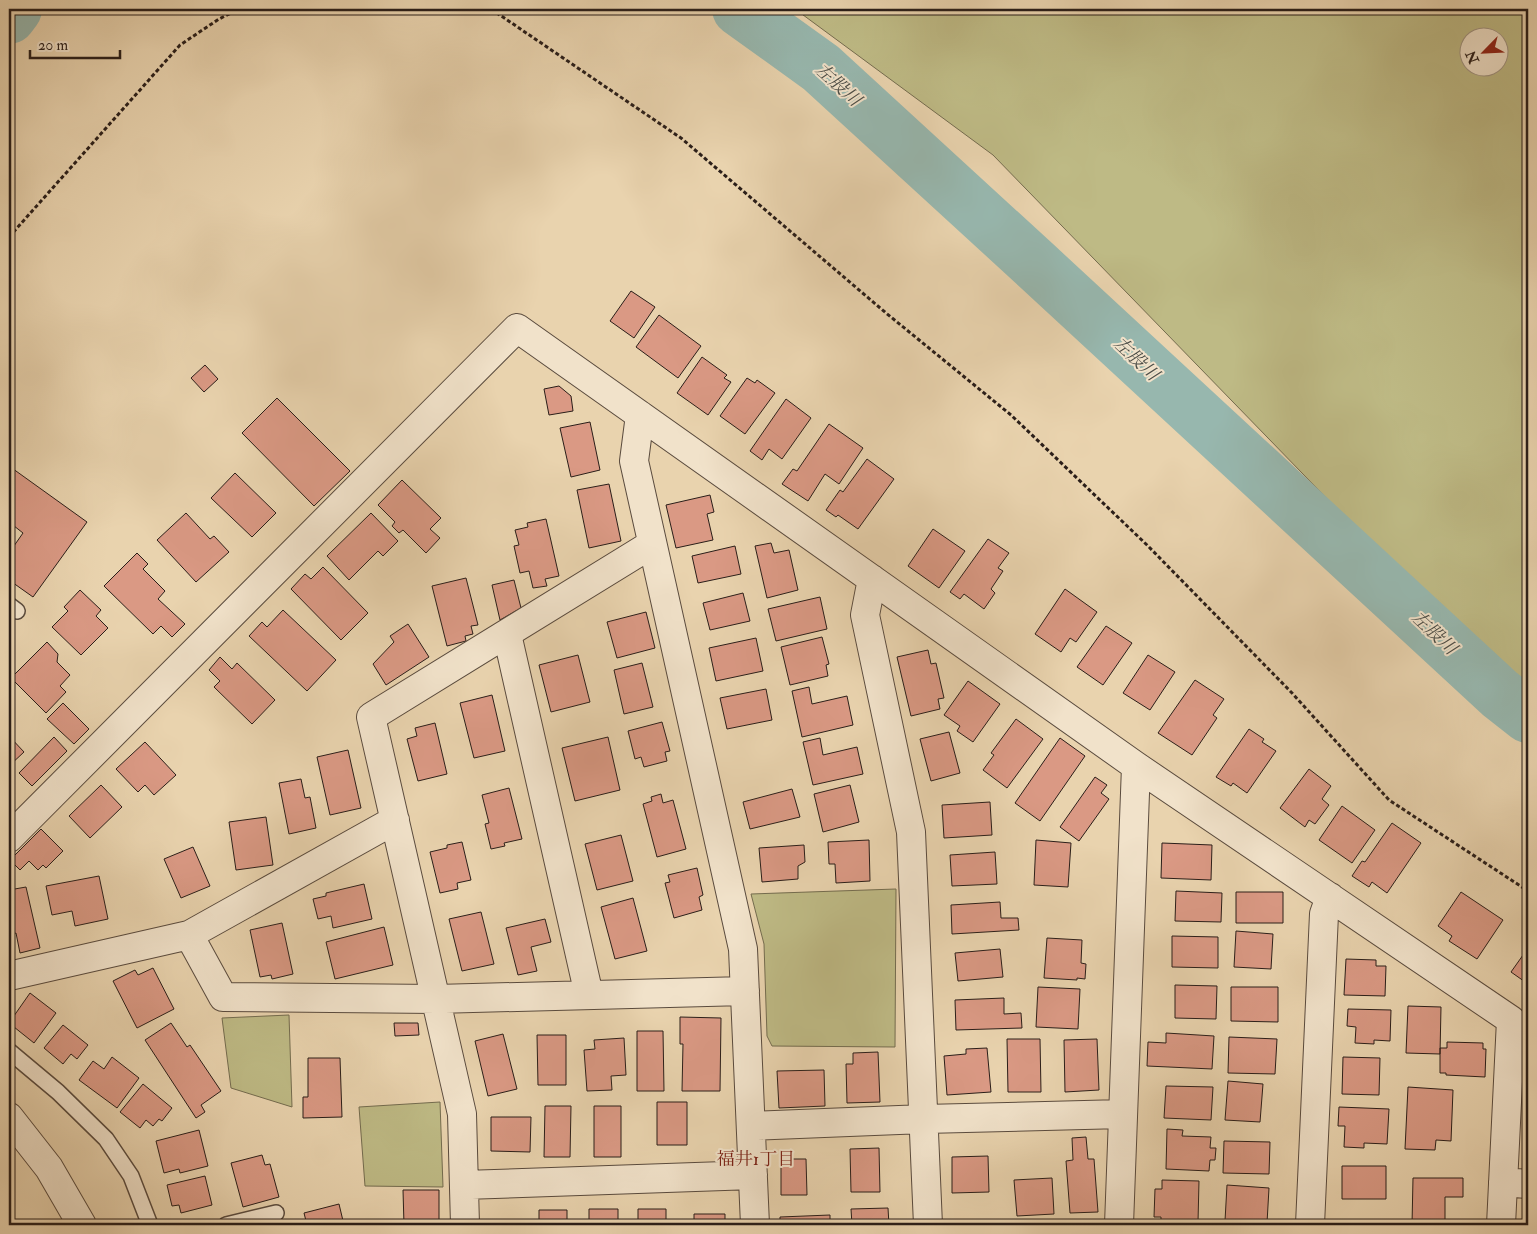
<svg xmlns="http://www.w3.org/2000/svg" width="1537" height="1234" viewBox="0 0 1537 1234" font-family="'IM FELL Double Pica','Noto Serif JP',serif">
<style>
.green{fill:#beba85;stroke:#746c4f;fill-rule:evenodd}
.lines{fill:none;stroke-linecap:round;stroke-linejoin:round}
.river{stroke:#97b7ae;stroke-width:54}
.building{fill:#da9984;stroke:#2a1e19}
.service-casing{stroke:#5a4b3e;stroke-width:18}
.minor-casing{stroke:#5a4b3e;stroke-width:30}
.path{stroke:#2a1e19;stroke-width:3;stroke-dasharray:4 2.5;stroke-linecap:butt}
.service{stroke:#f1e2ca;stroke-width:15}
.minor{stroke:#f1e2ca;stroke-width:28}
.labels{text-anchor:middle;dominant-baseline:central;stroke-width:4;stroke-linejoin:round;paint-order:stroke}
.water-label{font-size:18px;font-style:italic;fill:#4b4c46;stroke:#f1e2ca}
.neighbourhood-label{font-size:18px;fill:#7a1f14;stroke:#f1e2ca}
</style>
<rect width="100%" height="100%" fill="#e9d3ae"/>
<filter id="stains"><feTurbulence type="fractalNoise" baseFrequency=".004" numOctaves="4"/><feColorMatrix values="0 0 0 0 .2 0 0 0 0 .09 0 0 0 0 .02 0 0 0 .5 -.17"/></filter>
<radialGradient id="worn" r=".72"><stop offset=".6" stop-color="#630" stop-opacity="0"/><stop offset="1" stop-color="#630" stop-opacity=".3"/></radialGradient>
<!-- green -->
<path class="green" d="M 9,9 L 38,9 L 9,41 Z
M 795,9 L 1528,9 L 1528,685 L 1439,614 L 993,155 ZM 1470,38 L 1500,38 L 1500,68 L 1470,68 Z
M 896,889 L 895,1047 L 772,1046 L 767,1036 L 764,944 L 751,894 Z
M 289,1015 L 292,1107 L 231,1088 L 222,1018 Z
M 440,1102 L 443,1187 L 365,1186 L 359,1107 Z"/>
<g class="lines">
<!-- river -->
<path class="river" d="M 739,9 L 821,68 L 1037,266 L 1500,694 L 1528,716
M 9,17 L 15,9"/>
</g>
<!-- building -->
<path class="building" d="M 631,291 L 655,307 L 634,338 L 610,321 Z
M 659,315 L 701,346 L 678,378 L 636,347 Z
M 702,357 L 727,375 L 724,378 L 731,382 L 708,415 L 677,393 Z
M 205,365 L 218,379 L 204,392 L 191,378 Z
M 747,378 L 755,383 L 757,380 L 775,393 L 745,434 L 720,416 Z
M 559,386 L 571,396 L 573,411 L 549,415 L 544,389 Z
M 277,398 L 350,471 L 314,506 L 242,433 Z
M 786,399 L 811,418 L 782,459 L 769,449 L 762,460 L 750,451 Z
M 590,422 L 600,470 L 571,477 L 560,428 Z
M 829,424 L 863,448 L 839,484 L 825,474 L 808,501 L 782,484 L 793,469 L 797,471 Z
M 867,459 L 894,479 L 858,529 L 838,515 L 836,517 L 826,510 L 840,490 L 843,492 Z
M 9,466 L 87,522 L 33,597 L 9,580 L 9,553 L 23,533 L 9,522 Z
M 235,473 L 276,513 L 252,537 L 211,498 Z
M 402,480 L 441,518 L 430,529 L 440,538 L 426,553 L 403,530 L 399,533 L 392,526 L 395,522 L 378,505 Z
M 609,484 L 621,541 L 589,548 L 577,490 Z
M 710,495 L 714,512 L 707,514 L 713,540 L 676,548 L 666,505 Z
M 186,513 L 210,539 L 214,536 L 229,552 L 196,582 L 157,540 Z
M 371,513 L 398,541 L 383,556 L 378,551 L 349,580 L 327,556 Z
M 546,519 L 559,576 L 545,579 L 547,586 L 533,588 L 529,571 L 520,573 L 514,546 L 519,545 L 515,530 L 528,527 L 527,523 Z
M 933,529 L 965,551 L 939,588 L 908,566 Z
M 988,539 L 1009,553 L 998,568 L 1003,571 L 991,589 L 995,593 L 984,609 L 964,594 L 960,599 L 950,592 Z
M 771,543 L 774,553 L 789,550 L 798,590 L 767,598 L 755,546 Z
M 735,546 L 741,574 L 698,583 L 692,556 Z
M 137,553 L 148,564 L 143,569 L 165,591 L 158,599 L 185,624 L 172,637 L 161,626 L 153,634 L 104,586 Z
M 323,567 L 368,613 L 341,640 L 291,589 L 305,574 L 311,579 Z
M 466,578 L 478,625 L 471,626 L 473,634 L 465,636 L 466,641 L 447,646 L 432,586 Z
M 514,580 L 521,608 L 500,620 L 492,585 Z
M 1065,589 L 1097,612 L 1076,642 L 1070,638 L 1061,652 L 1035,634 Z
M 80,590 L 101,610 L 96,616 L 108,628 L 81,655 L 52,627 L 68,611 L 64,607 Z
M 743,593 L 750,621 L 710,630 L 703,603 Z
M 820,597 L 827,629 L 776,641 L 768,609 Z
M 283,610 L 336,660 L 307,691 L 249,636 L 262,622 L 267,627 Z
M 646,612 L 655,648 L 617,658 L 607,622 Z
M 408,624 L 429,657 L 386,685 L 373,664 L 394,642 L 390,636 Z
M 1106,626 L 1132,643 L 1103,685 L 1077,667 Z
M 822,637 L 829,664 L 826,665 L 828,676 L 790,685 L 781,647 Z
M 756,638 L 763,671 L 716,681 L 709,648 Z
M 47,642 L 58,654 L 57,662 L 70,675 L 60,686 L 66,692 L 46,713 L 11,678 Z
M 928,650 L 931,664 L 936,663 L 944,698 L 938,699 L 940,709 L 911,716 L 897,657 Z
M 578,655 L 590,702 L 551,712 L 539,665 Z
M 1148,655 L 1175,672 L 1150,710 L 1123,693 Z
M 220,657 L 232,669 L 237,663 L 275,700 L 252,724 L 214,687 L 220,681 L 209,670 Z
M 642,663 L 653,707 L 624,714 L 614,670 Z
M 1195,680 L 1224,699 L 1213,715 L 1217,718 L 1192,755 L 1158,733 Z
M 968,681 L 1000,704 L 973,742 L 957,731 L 960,726 L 944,715 Z
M 809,687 L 812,704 L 847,696 L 853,725 L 802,737 L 792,691 Z
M 766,689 L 772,720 L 727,729 L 720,698 Z
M 492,695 L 505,751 L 474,758 L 460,703 Z
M 63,703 L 89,729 L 74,744 L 47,719 Z
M 1016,719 L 1043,739 L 1007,788 L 983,770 L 994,755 L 991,753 Z
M 662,722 L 670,751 L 665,752 L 667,761 L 644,767 L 641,757 L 635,759 L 628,731 Z
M 435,723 L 447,774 L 418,781 L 407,739 L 417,736 L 415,728 Z
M 1249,729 L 1264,739 L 1262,742 L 1276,751 L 1247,793 L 1233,783 L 1231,786 L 1216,777 Z
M 949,732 L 960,773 L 931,781 L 920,739 Z
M 9,736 L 24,752 L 9,766 Z
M 54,737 L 67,751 L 32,786 L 19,773 Z
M 608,737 L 620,790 L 575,801 L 562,748 Z
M 820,738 L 823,755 L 857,747 L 863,774 L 813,785 L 803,742 Z
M 1060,738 L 1085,756 L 1040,821 L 1015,803 Z
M 145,742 L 176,775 L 154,795 L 145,785 L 138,792 L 116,769 Z
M 348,750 L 361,808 L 330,815 L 317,757 Z
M 1309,769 L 1331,786 L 1322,799 L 1329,805 L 1315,824 L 1309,820 L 1305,827 L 1280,808 Z
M 1095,777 L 1107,785 L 1101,793 L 1109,799 L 1079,841 L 1060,827 Z
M 301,779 L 305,798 L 310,797 L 316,828 L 289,834 L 279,783 Z
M 101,785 L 122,807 L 90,838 L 69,816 Z
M 850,785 L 859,822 L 823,832 L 814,794 Z
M 509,788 L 522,839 L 504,843 L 505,846 L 491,849 L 485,824 L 489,823 L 482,795 Z
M 792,789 L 800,817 L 750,829 L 743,802 Z
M 661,794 L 663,803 L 673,800 L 686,849 L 657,857 L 643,804 L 652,801 L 651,797 Z
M 990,802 L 992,835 L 944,838 L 942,805 Z
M 1342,806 L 1375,830 L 1352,863 L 1319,840 Z
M 266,817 L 273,865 L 236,870 L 229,822 Z
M 1392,823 L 1421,843 L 1387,893 L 1372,882 L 1369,887 L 1352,876 L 1362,861 L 1365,862 Z
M 41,829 L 63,851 L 46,868 L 43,865 L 38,870 L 29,861 L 20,870 L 10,860 Z
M 621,835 L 633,881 L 597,890 L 585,844 Z
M 869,840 L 870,881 L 836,883 L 835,864 L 829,864 L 828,842 Z
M 1036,840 L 1071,843 L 1068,887 L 1034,885 Z
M 462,842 L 471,880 L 457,883 L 458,889 L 440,893 L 430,852 L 447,848 L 447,845 Z
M 1162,843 L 1212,845 L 1211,880 L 1161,878 Z
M 804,845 L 805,862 L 798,866 L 798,879 L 762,882 L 759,848 Z
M 193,847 L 210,886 L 181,898 L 164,859 Z
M 995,852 L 997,884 L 952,886 L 950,855 Z
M 697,868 L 703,895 L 699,897 L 702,910 L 674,918 L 665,883 L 670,882 L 668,875 Z
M 99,876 L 108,919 L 75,926 L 72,911 L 52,915 L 46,886 Z
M 364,884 L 372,919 L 333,928 L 331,916 L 318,919 L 313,899 L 326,896 L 326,893 Z
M 26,887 L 40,948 L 20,953 L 16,933 L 10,935 L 9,930 L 9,890 Z
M 1176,891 L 1222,893 L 1221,922 L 1175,921 Z
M 1236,892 L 1283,892 L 1283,923 L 1236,923 Z
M 1461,892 L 1503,920 L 1477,959 L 1449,941 L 1452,936 L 1438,926 Z
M 633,898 L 647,951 L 615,959 L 601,907 Z
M 1000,902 L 1001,918 L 1018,918 L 1019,930 L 952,934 L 951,905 Z
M 481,912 L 494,964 L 462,971 L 449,919 Z
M 545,919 L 551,942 L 531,947 L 537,971 L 518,975 L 506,928 Z
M 282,923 L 293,974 L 272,979 L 271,975 L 260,977 L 250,930 Z
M 384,927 L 393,965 L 335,979 L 326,942 Z
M 1236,931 L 1273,934 L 1271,969 L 1234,967 Z
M 1172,936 L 1218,937 L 1218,968 L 1172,967 Z
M 1047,938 L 1082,940 L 1081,963 L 1086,964 L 1085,979 L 1077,978 L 1077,980 L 1044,978 Z
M 1528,948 L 1528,984 L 1511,972 Z
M 1000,949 L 1003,977 L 958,981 L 955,953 Z
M 1346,959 L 1376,960 L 1376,966 L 1386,966 L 1385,996 L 1344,995 Z
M 153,968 L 174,1009 L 137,1028 L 113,981 L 135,970 L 138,975 Z
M 1175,985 L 1217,986 L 1216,1019 L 1175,1018 Z
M 1038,987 L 1080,989 L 1078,1029 L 1036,1027 Z
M 1231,987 L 1278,987 L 1278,1022 L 1231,1021 Z
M 30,993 L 56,1013 L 34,1043 L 9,1023 Z
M 1004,998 L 1004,1014 L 1021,1013 L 1022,1028 L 956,1030 L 955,1000 Z
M 1408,1006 L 1441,1007 L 1440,1054 L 1406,1053 Z
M 1348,1009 L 1391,1010 L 1390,1041 L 1374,1040 L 1374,1044 L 1355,1043 L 1356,1027 L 1347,1026 Z
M 680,1017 L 721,1018 L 720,1091 L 682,1091 L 683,1044 L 680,1044 Z
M 171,1023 L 187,1047 L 190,1045 L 221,1091 L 201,1105 L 205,1112 L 196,1118 L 145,1040 Z
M 394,1023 L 418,1023 L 419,1035 L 395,1036 Z
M 63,1025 L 88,1045 L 77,1059 L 71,1054 L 63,1064 L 44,1048 Z
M 637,1031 L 663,1031 L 664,1091 L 637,1091 Z
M 1166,1033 L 1214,1036 L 1212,1069 L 1147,1066 L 1148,1042 L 1166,1043 Z
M 503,1034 L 517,1089 L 488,1096 L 475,1041 Z
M 537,1035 L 566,1035 L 566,1085 L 538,1085 Z
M 1229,1037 L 1277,1039 L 1275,1074 L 1228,1073 Z
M 624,1038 L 626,1075 L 611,1076 L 612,1090 L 587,1091 L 584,1050 L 595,1049 L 594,1040 Z
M 1007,1039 L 1040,1039 L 1041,1092 L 1008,1092 Z
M 1097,1039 L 1099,1090 L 1065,1092 L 1064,1040 Z
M 1447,1042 L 1483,1043 L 1483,1049 L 1486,1049 L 1485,1077 L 1446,1075 L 1446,1073 L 1440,1073 L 1440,1048 L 1447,1048 Z
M 987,1048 L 991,1092 L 947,1095 L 944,1056 L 966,1054 L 966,1049 Z
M 878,1052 L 880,1102 L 847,1103 L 846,1064 L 853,1064 L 853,1053 Z
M 112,1057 L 139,1078 L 117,1108 L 79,1080 L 93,1061 L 104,1069 Z
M 1343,1057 L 1380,1058 L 1379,1095 L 1342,1094 Z
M 308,1058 L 340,1058 L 342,1117 L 303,1118 L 303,1097 L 308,1097 Z
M 824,1070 L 825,1106 L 779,1108 L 777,1071 Z
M 1228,1081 L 1263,1084 L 1260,1122 L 1225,1120 Z
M 143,1084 L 172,1108 L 162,1121 L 159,1119 L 153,1126 L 146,1120 L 140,1128 L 120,1112 Z
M 1166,1086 L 1213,1087 L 1211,1120 L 1164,1118 Z
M 1408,1087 L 1453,1090 L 1451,1141 L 1436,1140 L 1435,1150 L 1405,1149 Z
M 657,1102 L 687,1102 L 687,1145 L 657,1145 Z
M 545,1106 L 571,1106 L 570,1157 L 544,1157 Z
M 594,1106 L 621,1106 L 621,1157 L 594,1157 Z
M 1339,1107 L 1389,1109 L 1387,1144 L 1364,1143 L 1364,1148 L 1344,1147 L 1345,1126 L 1338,1126 Z
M 491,1117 L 531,1117 L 530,1152 L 491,1151 Z
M 1167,1129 L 1183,1130 L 1182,1136 L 1211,1137 L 1210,1148 L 1216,1148 L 1215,1160 L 1210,1160 L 1209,1171 L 1166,1169 Z
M 199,1130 L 208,1166 L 180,1173 L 179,1169 L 164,1173 L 156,1141 Z
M 1086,1137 L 1088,1159 L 1094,1159 L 1098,1212 L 1070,1213 L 1066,1161 L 1073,1160 L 1072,1138 Z
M 1224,1141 L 1270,1142 L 1269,1174 L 1223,1173 Z
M 879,1148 L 880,1192 L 851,1192 L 850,1149 Z
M 262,1155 L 265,1165 L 270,1164 L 279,1197 L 243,1207 L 231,1163 Z
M 988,1156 L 989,1192 L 952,1193 L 952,1157 Z
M 781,1159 L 806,1159 L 807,1195 L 781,1195 Z
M 1342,1166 L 1386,1166 L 1386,1199 L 1342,1199 Z
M 205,1176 L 212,1205 L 181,1213 L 179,1205 L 172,1206 L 167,1185 Z
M 1052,1178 L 1054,1214 L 1017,1216 L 1014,1180 Z
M 1413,1178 L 1463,1178 L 1463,1197 L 1445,1197 L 1445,1225 L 1412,1225 Z
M 1162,1180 L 1199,1181 L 1198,1222 L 1161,1221 L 1161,1217 L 1154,1217 L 1155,1189 L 1162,1189 Z
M 1227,1185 L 1269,1188 L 1267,1223 L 1225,1221 Z
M 403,1190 L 439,1190 L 439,1225 L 404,1225 Z
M 339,1204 L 344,1225 L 307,1225 L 304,1213 Z
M 888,1208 L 889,1225 L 852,1225 L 851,1209 Z
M 589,1209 L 618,1209 L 618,1225 L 589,1225 Z
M 638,1209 L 666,1209 L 666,1225 L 638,1225 Z
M 539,1210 L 567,1210 L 567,1225 L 539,1225 Z
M 694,1214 L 725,1214 L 725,1225 L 694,1225 Z
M 830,1215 L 830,1225 L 780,1225 L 780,1217 Z
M 1341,1220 L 1386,1220 L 1386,1225 L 1341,1225 Z
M 1071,1221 L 1072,1225 L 1019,1225 Z
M 526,1222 L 526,1225 L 483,1225 Z"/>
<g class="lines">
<!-- service casing -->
<g class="service-casing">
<path id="service" d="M 9,605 L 17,611
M 9,1051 L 58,1092 L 106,1139 L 131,1176 L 150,1225
M 226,1225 L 276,1213"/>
</g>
<!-- minor casing -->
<g class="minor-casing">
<path id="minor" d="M 640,415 L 634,461 L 743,949 L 755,1225
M 872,579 L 865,615 L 911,832 L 928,1225
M 507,634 L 589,995
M 9,838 L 517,328 L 1136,766 L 1511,1020 L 1501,1225
M 189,935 L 223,997 L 436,999 L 745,991
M 9,976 L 189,935 L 395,820
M 9,1117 L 49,1168 L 82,1225
M 751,1126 L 924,1119 L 1123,1114
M 1503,1182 L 1528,1184
M 464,1185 L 753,1175
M 465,1225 L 462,1114 L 371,717 L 652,544
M 1119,1225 L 1136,766
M 1310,1225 L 1324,914 L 1330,897"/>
</g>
<!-- path -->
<path class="path" d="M 491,9 L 681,138 L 886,313 L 1011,415 L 1147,545 L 1292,693 L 1389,800 L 1528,891
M 9,237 L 180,45 L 219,19 L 239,9"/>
<!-- service -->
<use href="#service" class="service"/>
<!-- minor -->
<use href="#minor" class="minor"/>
</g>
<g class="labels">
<!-- water labels -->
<g class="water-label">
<text transform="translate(838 85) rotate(42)">左股川</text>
<text transform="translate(1136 359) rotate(43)">左股川</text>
<text transform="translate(1434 633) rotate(43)">左股川</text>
</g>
<!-- neighbourhood labels -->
<g class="neighbourhood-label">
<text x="756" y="1159">福井1丁目</text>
</g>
</g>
<!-- margin -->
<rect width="1537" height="1234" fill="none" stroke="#e9d3ae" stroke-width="30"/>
<rect x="10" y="10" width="1517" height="1214" fill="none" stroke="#2a1e19" stroke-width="2.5"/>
<rect x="15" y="15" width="1507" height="1204" fill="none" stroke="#2a1e19"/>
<!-- north arrow -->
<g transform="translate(1484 52) rotate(246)"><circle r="24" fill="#f1e2ca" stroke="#a19483"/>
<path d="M0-4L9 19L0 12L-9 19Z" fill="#8f2418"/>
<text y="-8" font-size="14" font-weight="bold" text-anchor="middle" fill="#2a1e19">N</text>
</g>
<!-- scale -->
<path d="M30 50v8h90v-8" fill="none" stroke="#2a1e19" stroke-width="2.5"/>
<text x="38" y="50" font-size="15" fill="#2a1e19" stroke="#f1e2ca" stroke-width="4" paint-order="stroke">20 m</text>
<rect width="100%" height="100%" filter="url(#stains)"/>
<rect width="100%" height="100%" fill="url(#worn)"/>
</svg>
